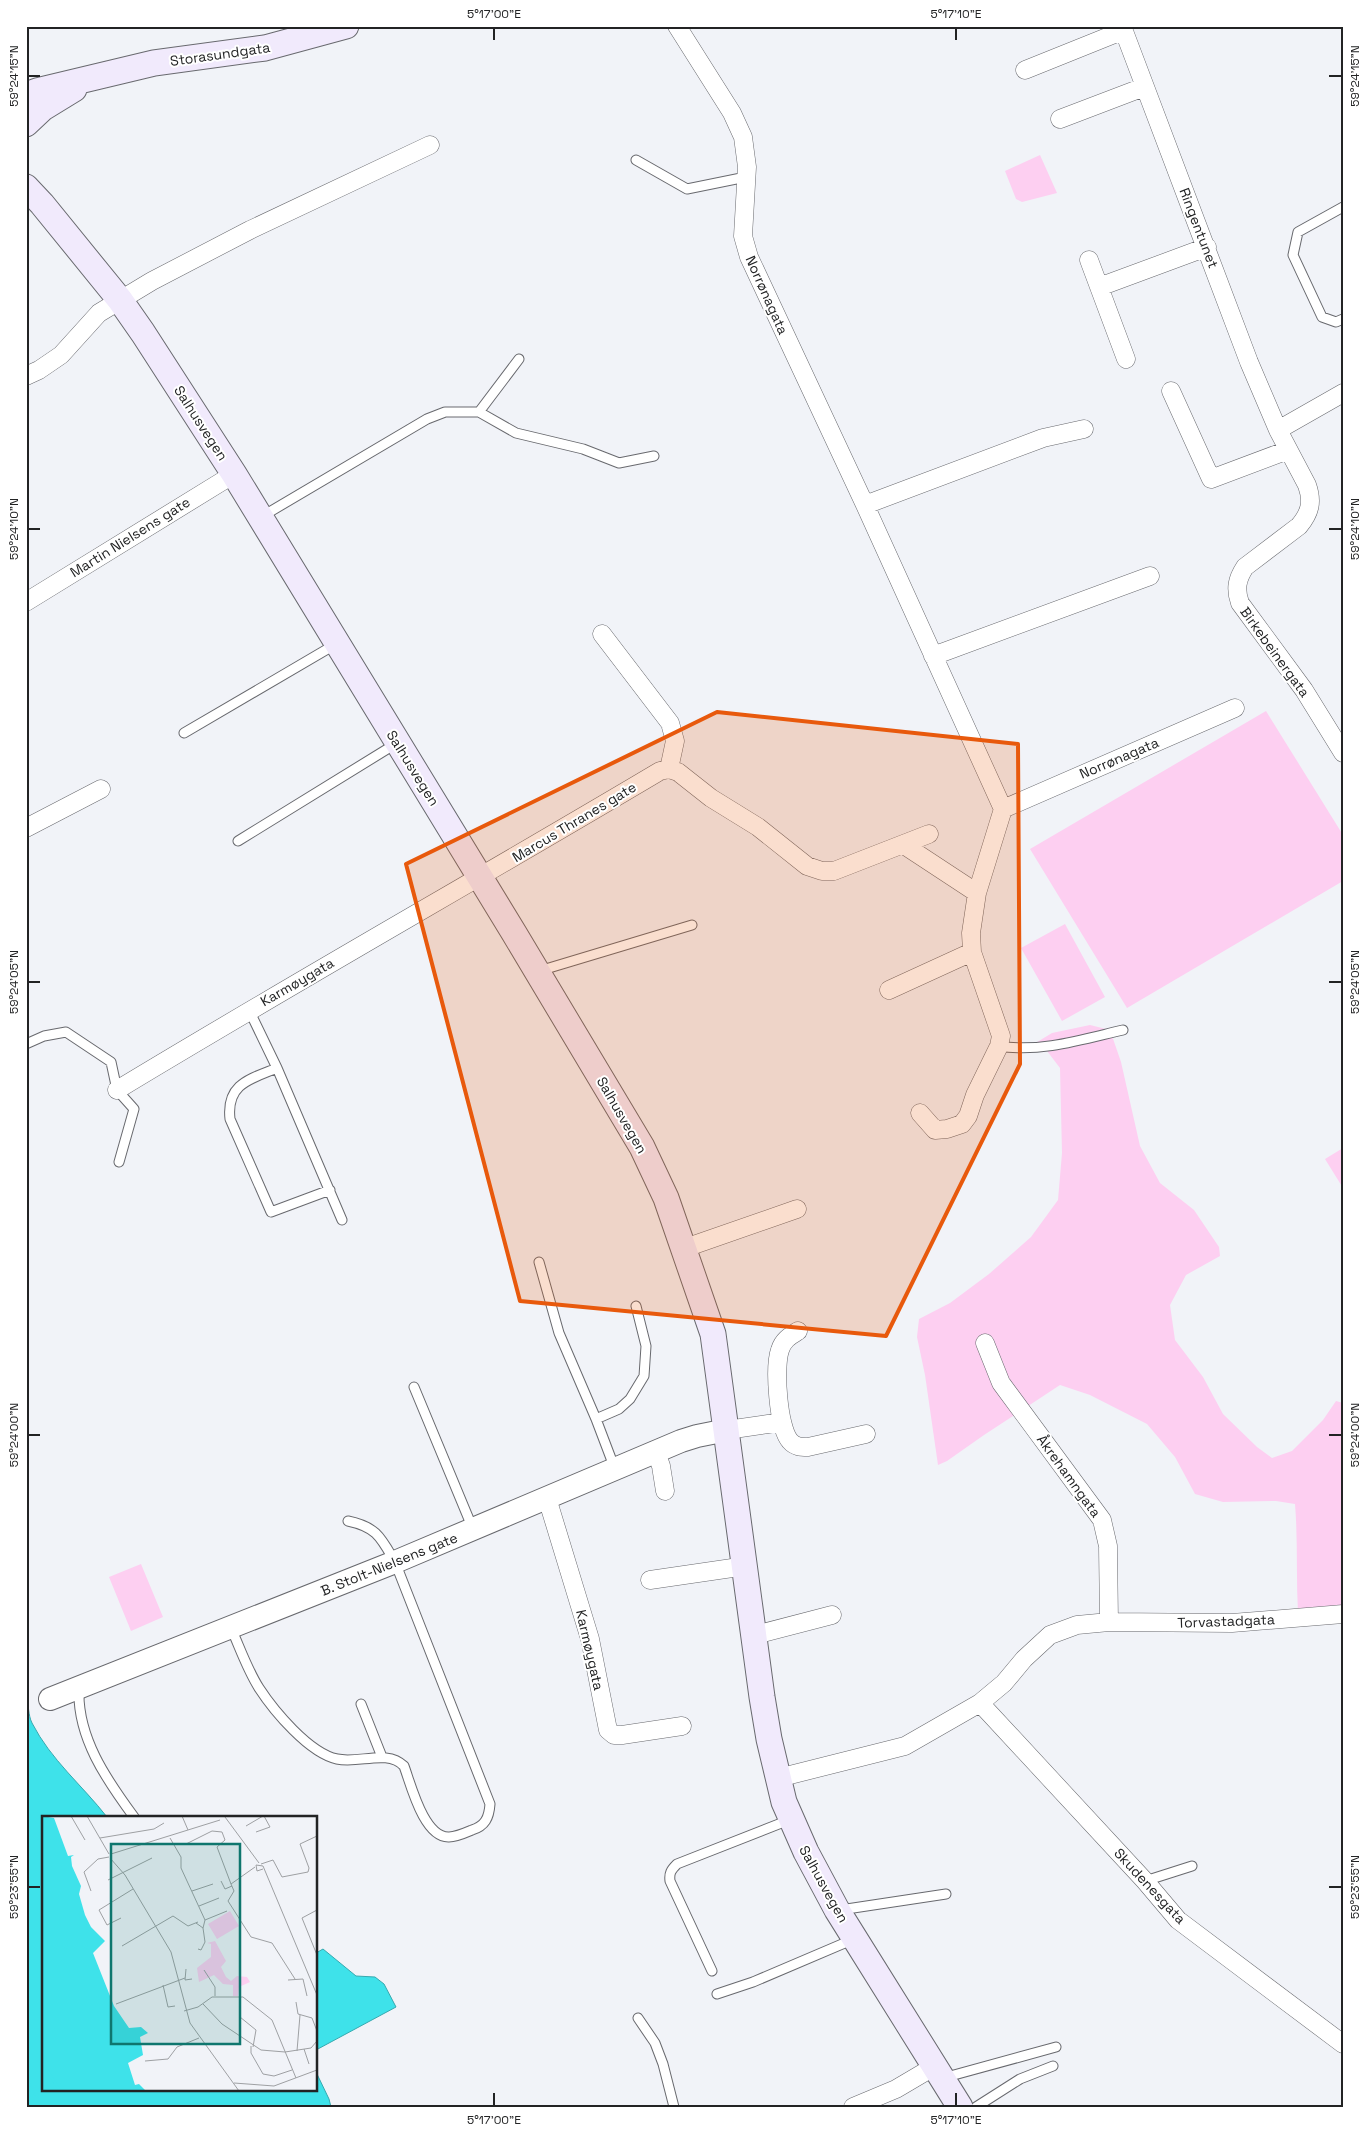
<svg xmlns="http://www.w3.org/2000/svg" width="1369" height="2133" viewBox="0 0 1369 2133" font-family="'Space Grotesk',sans-serif">
<style>
.green{fill:#fdcff1}
.water{fill:#3ee2ea;stroke:#36a9af}
.lines{fill:none;stroke-linecap:round;stroke-linejoin:round}
.service-casing{stroke:#68696e;stroke-width:11}
.minor-casing{stroke:#68696e;stroke-width:19}
.tertiary-casing{stroke:#68696e;stroke-width:24}
.secondary-casing{stroke:#68696e;stroke-width:27}
.service{stroke:#fff;stroke-width:9}
.minor{stroke:#fff;stroke-width:18}
.tertiary{stroke:#fff;stroke-width:22}
.secondary{stroke:#f1eafc;stroke-width:25}
.marked{fill:#e8590c;fill-opacity:0.2;stroke:#e8590c;stroke-width:4;stroke-linejoin:round}
.ticks{fill:none;stroke:#222324;stroke-width:2}
.labels{text-anchor:middle;dominant-baseline:central;stroke-width:4;stroke-linejoin:round;paint-order:stroke}
.street-label{font-size:14px;fill:#222324;stroke:#fff}
.inset-river{fill:none;stroke:#3ee2ea;stroke-width:2.5}
.inset-road{fill:none;stroke:#9ea0a3;stroke-width:1}
.view{fill:#0f766e;fill-opacity:0.15;stroke:#0f766e;stroke-width:2.5}
.inset-edge{fill:none;stroke:#222324;stroke-width:2.5}
.neatline{fill:none;stroke:#222324;stroke-width:2}
.ticks-label{font-size:12px;text-anchor:middle;fill:#222324}
</style>
<rect width="100%" height="100%" fill="#f1f3f8"/>
<!-- green -->
<path class="green" d="M 1040,155 L 1057,193 L 1022,202 L 1016,199 L 1005,171 Z
M 1266,711 L 1343,835 L 1343,881 L 1127,1008 L 1030,849 Z
M 1065,924 L 1105,997 L 1062,1021 L 1021,948 Z
M 1090,1025 L 1110,1030 L 1121,1062 L 1140,1146 L 1160,1183 L 1194,1210 L 1219,1247 L 1220,1256 L 1186,1275 L 1170,1305 L 1175,1340 L 1203,1377 L 1223,1414 L 1257,1447 L 1272,1458 L 1292,1451 L 1323,1420 L 1336,1401 L 1343,1403 L 1343,1621 L 1298,1613 C 1296,1577 1298,1540 1295,1504 L 1276,1501 L 1223,1502 L 1195,1494 L 1175,1457 L 1147,1424 L 1090,1395 L 1060,1385 L 984,1435 L 947,1461 L 938,1465 L 925,1375 L 917,1337 L 919,1319 L 950,1303 L 989,1274 L 1031,1237 L 1058,1200 L 1062,1153 L 1060,1068 L 1047,1051 L 1024,1050 L 1052,1033 Z
M 1343,1148 L 1343,1188 L 1325,1159 Z
M 141,1564 L 163,1617 L 131,1631 L 109,1577 Z"/>
<!-- water -->
<path class="water" d="M 26,1696 C 29,1705 28,1715 32,1723 C 51,1760 82,1785 107,1817 L 44,1817 L 44,2089 L 316,2089 L 316,2072 L 329,2099 L 331,2107 L 26,2107 Z
M 323,1949 L 356,1976 L 375,1977 L 384,1984 L 396,2007 L 316,2050 L 316,1953 Z"/>
<g class="lines">
<!-- service casing -->
<g class="service-casing">
<path id="service" d="M 636,160 L 687,189 L 746,177
M 1343,207 L 1298,232 L 1293,255 L 1322,317 L 1336,322 L 1343,319
M 479,412 L 519,359
M 261,517 L 427,419 L 445,412 L 479,412 L 516,433 L 583,449 L 619,463 L 654,456
M 184,733 L 336,644
M 238,841 L 397,743
M 539,971 L 692,925
M 249,1010 L 277,1068 L 342,1220
M 26,1044 L 44,1036 L 66,1032 L 111,1062 L 117,1090 L 134,1109 L 119,1162
M 999,1046 C 1040,1053 1084,1039 1123,1030
M 277,1068 C 250,1079 226,1084 230,1119 L 271,1212 L 330,1190
M 539,1262 L 559,1333 L 596,1419 L 615,1469
M 414,1387 L 473,1529
M 596,1419 L 619,1409 L 630,1399 L 644,1376 L 646,1346 L 636,1306
M 231,1628 C 240,1648 247,1669 259,1688 C 274,1711 309,1753 337,1759 C 359,1764 387,1749 404,1766 C 411,1785 424,1838 449,1837 C 456,1837 465,1833 472,1830 C 485,1826 489,1818 490,1804 L 395,1562 C 381,1538 377,1527 348,1521
M 79,1689 C 77,1737 106,1779 134,1817
M 361,1704 L 382,1757
M 1145,1881 L 1192,1866
M 840,1910 L 946,1894
M 712,1971 L 670,1881 C 669,1873 671,1870 677,1864 L 789,1820
M 717,1994 L 753,1982 L 854,1939
M 638,2018 L 655,2043 L 663,2064 L 674,2107
M 943,2078 L 1056,2047
M 976,2107 L 1020,2079 L 1053,2066"/>
</g>
<!-- minor casing -->
<g class="minor-casing">
<path id="minor" d="M 677,26 L 732,113 L 743,137 L 747,167 L 743,236 L 749,257 L 865,505 L 1003,809
M 1122,26 L 1249,362 L 1278,430
M 1025,70 L 1122,31
M 1060,119 L 1144,87
M 1089,260 L 1126,359
M 1099,287 L 1207,247
M 26,376 L 39,370 L 61,355 L 99,313 L 152,281 L 250,230 L 430,145
M 1171,391 L 1211,479 L 1288,450
M 1343,393 L 1278,430 L 1307,485 C 1313,502 1310,513 1299,526 L 1245,567 C 1237,579 1235,589 1240,603 L 1304,690 L 1343,753
M 865,505 L 1043,438 L 1084,429
M 26,602 L 234,474
M 602,634 L 670,723 L 675,741 L 669,769
M 933,656 L 1150,576
M 26,828 L 101,789
M 904,845 L 977,893 L 1003,809 L 1235,708
M 889,990 L 972,952
M 117,1090 C 297,981 480,878 660,771 L 669,769 L 678,772 L 711,798 L 758,827 L 807,866 L 822,871 L 834,871 L 929,834
M 920,1113 L 935,1130 L 947,1129 L 962,1124 L 968,1116 L 975,1095 L 999,1046 L 1001,1036 L 972,952 L 971,933 L 977,893
M 685,1248 L 797,1209
M 798,1331 C 790,1336 783,1340 780,1350 C 774,1367 778,1428 790,1441 C 795,1447 801,1447 808,1447 L 866,1434
M 985,1343 L 1001,1383 L 1102,1520 L 1108,1546 L 1109,1622
M 727,1430 L 782,1422
M 656,1452 L 661,1466 L 665,1491
M 547,1498 L 590,1639 L 608,1730 L 614,1735 L 622,1735 L 682,1726
M 650,1580 L 746,1566
M 755,1635 L 832,1615
M 980,1703 L 1145,1881 L 1178,1920 L 1343,2044
M 778,1778 L 905,1746 L 980,1703 L 1004,1683 L 1024,1659 L 1050,1635 L 1077,1625 L 1109,1622 L 1232,1623 L 1343,1614
M 853,2107 L 896,2089 L 935,2066"/>
</g>
<!-- tertiary casing -->
<g class="tertiary-casing">
<path id="tertiary" d="M 50,1699 L 395,1562 L 681,1441 L 697,1436 L 727,1430"/>
</g>
<!-- secondary casing -->
<g class="secondary-casing">
<path id="secondary" d="M 26,95 L 37,91 L 154,63 L 265,48 L 346,26
M 26,124 L 43,108 L 74,89
M 26,187 L 42,204 L 120,300 L 143,333 L 234,474 L 514,933 L 642,1147 L 666,1198 L 713,1334 L 762,1697 L 769,1739 L 784,1802 L 806,1852 L 837,1910 L 960,2107"/>
</g>
<!-- service -->
<use href="#service" class="service"/>
<!-- minor -->
<use href="#minor" class="minor"/>
<!-- tertiary -->
<use href="#tertiary" class="tertiary"/>
<!-- secondary -->
<use href="#secondary" class="secondary"/>
</g>
<!-- marked area -->
<path class="marked" d="M 717,712 L 1018,744 L 1020,1064 L 886,1336 L 520,1301 L 406,864 Z"/>
<!-- ticks -->
<path class="ticks" d="M 494,28 L 494,40M 956,28 L 956,40M 28,76 L 40,76M 1329,76 L 1342,76M 28,529 L 40,529M 1329,529 L 1342,529M 28,982 L 40,982M 1329,982 L 1342,982M 28,1435 L 40,1435M 1329,1435 L 1342,1435M 28,1887 L 40,1887M 1329,1887 L 1342,1887M 494,2093 L 494,2106M 956,2093 L 956,2106"/>
<g class="labels">
<!-- street labels -->
<g class="street-label">
<text transform="translate(220 54) rotate(-8)">Storasundgata</text>
<text transform="translate(1199 228) rotate(69)">Ringentunet</text>
<text transform="translate(767 295) rotate(66)">Norrønagata</text>
<text transform="translate(201 423) rotate(57)">Salhusvegen</text>
<text transform="translate(130 537) rotate(-32)">Martin Nielsens gate</text>
<text transform="translate(1275 652) rotate(54)">Birkebeinergata</text>
<text transform="translate(1119 758) rotate(-23)">Norrønagata</text>
<text transform="translate(413 768) rotate(58)">Salhusvegen</text>
<text transform="translate(574 822) rotate(-31)">Marcus Thranes gate</text>
<text transform="translate(297 982) rotate(-30)">Karmøygata</text>
<text transform="translate(622 1115) rotate(60)">Salhusvegen</text>
<text transform="translate(1069 1476) rotate(54)">Åkrehamngata</text>
<text transform="translate(389 1564) rotate(-22)">B. Stolt-Nielsens gate</text>
<text transform="translate(1226 1621) rotate(-2)">Torvastadgata</text>
<text transform="translate(590 1650) rotate(77)">Karmøygata</text>
<text transform="translate(824 1884) rotate(61)">Salhusvegen</text>
<text transform="translate(1150 1886) rotate(47)">Skudenesgata</text>
</g>
</g>
<!-- overview -->
<g transform="translate(42 1816)">
<rect width="275" height="275" fill="#f1f3f8"/>
<path d="M 188,95 L 197,110 L 175,123 L 166,108 ZM 173,125 L 184,145 L 179,151 L 184,161 L 189,165 L 195,160 L 205,161 L 208,166 L 197,171 L 196,180 L 191,180 L 191,169 L 181,168 L 172,159 L 157,166 L 155,152 L 169,141 L 169,128 L 165,127 Z" fill="#fdcff1"/>
<path d="M 0,0 L 12,2 L 26,40 L 32,39 L 29,41 L 30,50 L 39,70 L 37,78 L 43,99 L 49,111 L 63,125 L 51,137 L 72,190 L 87,212 L 99,211 L 106,217 L 98,221 L 101,239 L 86,247 L 93,269 L 97,268 L 104,275 L 0,275 Z" fill="#3ee2ea"/>
<path class="inset-river" d="M 0,246 L 18,275"/>
<path class="inset-road" d="M 29,0 L 43,24M 45,0 L 67,38M 140,0 L 146,14M 183,1 L 217,47M 204,10 L 221,0M 214,16 L 228,11 L 222,0M 58,22 L 112,13 L 122,7M 128,22 L 139,41 L 139,52 L 163,104M 144,28 L 170,15 L 180,16 L 183,24 L 175,31 L 189,68M 69,38 L 178,4M 68,42 L 83,59 L 129,136 L 148,207 L 197,275M 219,48 L 231,44 L 240,61 L 266,56 L 267,52 L 258,28 L 275,20M 213,51 L 189,68 L 192,75 L 186,85 L 209,121 L 230,127 L 253,163M 221,53 L 215,55 L 214,49 L 221,50 L 275,179M 66,64 L 110,42M 179,65 L 183,73 L 190,70M 49,75 L 42,56 L 56,43 L 67,41M 150,75 L 171,68M 157,90 L 177,82M 275,94 L 260,102 L 275,139M 79,102 L 65,109 L 57,94 L 91,73M 154,107 L 161,112 L 163,104 L 185,95M 80,130 L 131,100 L 146,110 L 156,106M 156,133 L 159,134 L 163,126 L 161,112M 144,153 L 143,164 L 150,163M 162,154 L 173,171 L 173,180M 246,164 L 261,163 L 265,180M 121,169 L 126,191 L 133,190M 254,186 L 256,198 L 270,202 L 275,215M 74,188 L 143,162M 161,188 L 180,208 L 219,234 L 243,236 L 269,232 L 275,225M 142,195 L 156,191 L 170,181 L 201,181 L 230,204 L 254,262M 198,201 L 214,214 L 211,231M 209,230 L 209,237 L 221,258 L 232,260 L 250,254M 262,233 L 267,248M 255,235 L 258,199M 103,245 L 126,243 L 135,231 L 157,222M 192,267 L 232,270 L 275,254"/>
<path class="view" d="M 69,28 L 198,28 L 198,228 L 69,228 Z"/>
<rect width="275" height="275" class="inset-edge"/>
</g>
<!-- border -->
<rect width="1369" height="2133" fill="none" stroke="#ffffff" stroke-width="55"/>
<rect x="28" y="28" width="1314" height="2078" class="neatline"/>
<g class="ticks-label">
<text x="494" y="18">5°17'00"E</text>
<text x="956" y="18">5°17'10"E</text>
<text transform="translate(14 76) rotate(-90)" y="4">59°24'15"N</text>
<text transform="translate(1355 76) rotate(-90)" y="4">59°24'15"N</text>
<text transform="translate(14 529) rotate(-90)" y="4">59°24'10"N</text>
<text transform="translate(1355 529) rotate(-90)" y="4">59°24'10"N</text>
<text transform="translate(14 982) rotate(-90)" y="4">59°24'05"N</text>
<text transform="translate(1355 982) rotate(-90)" y="4">59°24'05"N</text>
<text transform="translate(14 1435) rotate(-90)" y="4">59°24'00"N</text>
<text transform="translate(1355 1435) rotate(-90)" y="4">59°24'00"N</text>
<text transform="translate(14 1887) rotate(-90)" y="4">59°23'55"N</text>
<text transform="translate(1355 1887) rotate(-90)" y="4">59°23'55"N</text>
<text x="494" y="2124">5°17'00"E</text>
<text x="956" y="2124">5°17'10"E</text>
</g>
</svg>
